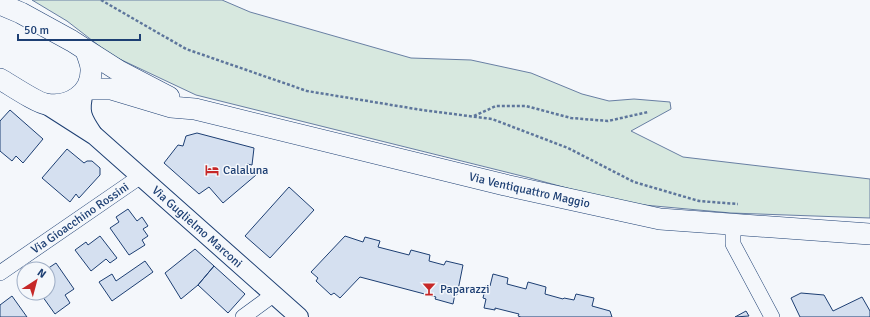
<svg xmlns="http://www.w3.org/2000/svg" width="870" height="317" viewBox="0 0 870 317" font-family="Signika,sans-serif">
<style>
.green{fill:#d7e8df;stroke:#687fa3}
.building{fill:#d5e0f0;stroke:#1d3f73}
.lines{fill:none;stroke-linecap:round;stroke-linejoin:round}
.minor-casing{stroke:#1d3f73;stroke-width:16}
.tertiary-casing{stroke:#1d3f73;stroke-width:20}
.secondary-casing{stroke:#1d3f73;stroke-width:22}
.path{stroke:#5e769c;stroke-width:2.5;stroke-dasharray:3 2;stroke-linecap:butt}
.minor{stroke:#f4f7fb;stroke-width:15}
.tertiary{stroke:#f4f7fb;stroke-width:18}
.secondary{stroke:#f4f7fb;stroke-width:21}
.labels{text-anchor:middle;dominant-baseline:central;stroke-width:3;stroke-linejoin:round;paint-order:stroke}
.poi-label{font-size:12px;fill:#1d3f73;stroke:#f4f7fb;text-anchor:start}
.street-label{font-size:12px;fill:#1d3f73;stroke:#f4f7fb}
</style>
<rect width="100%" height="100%" fill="#f4f7fb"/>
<!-- green -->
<path class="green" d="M 32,0 L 222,0 L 250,12 L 411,58 L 471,60 L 531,73 L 582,94 L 609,101 L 634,99 L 670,102 L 671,109 L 631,131 L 683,157 L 870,179 L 870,218 L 731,213 L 622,203 L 530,178 L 196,95 L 111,55 L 67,21 Z"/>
<!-- building -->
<path class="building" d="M 10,110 L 43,139 L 23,163 L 16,156 L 12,161 L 0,151 L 0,121 Z
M 197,133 L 254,148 L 252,165 L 247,164 L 247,166 L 256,175 L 223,203 L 209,187 L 199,194 L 164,163 L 178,145 L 183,146 L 186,136 Z
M 67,149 L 84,163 L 87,161 L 92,161 L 100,168 L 100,175 L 79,198 L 76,194 L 70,202 L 42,178 Z
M 289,187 L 314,210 L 270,258 L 245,236 Z
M 128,209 L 137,221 L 142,217 L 148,226 L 143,229 L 148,236 L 142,240 L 145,245 L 129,255 L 110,228 L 119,222 L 116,217 Z
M 100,236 L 117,258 L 110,263 L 106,259 L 91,271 L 75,250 L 86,242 L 88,245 Z
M 345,236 L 363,242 L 365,237 L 380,241 L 378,247 L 409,255 L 411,250 L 430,255 L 429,261 L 444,265 L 446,261 L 463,265 L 457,295 L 455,294 L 453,304 L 435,299 L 436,297 L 360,277 L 340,298 L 334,293 L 331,295 L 316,281 L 318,278 L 311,272 Z
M 195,249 L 214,266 L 198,285 L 181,299 L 165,273 Z
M 145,261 L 153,272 L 112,301 L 99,282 L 112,274 L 116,281 Z
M 56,263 L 74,289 L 65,295 L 70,303 L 55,314 L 40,293 L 48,293 L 47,269 Z
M 214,266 L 245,294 L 228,313 L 198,285 Z
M 493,274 L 508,278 L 507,284 L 526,289 L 528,282 L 546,287 L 545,294 L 563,299 L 564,298 L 574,300 L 576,294 L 594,298 L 592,306 L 610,311 L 612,317 L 521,317 L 518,316 L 519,314 L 495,308 L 495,310 L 484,308 L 486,299 L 483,298 L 486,285 L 490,286 Z
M 801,293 L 824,295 L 833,311 L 862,297 L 870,311 L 870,317 L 800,317 L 791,298 Z
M 12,296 L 27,317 L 0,317 L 0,305 Z
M 746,311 L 749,316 L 735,317 Z"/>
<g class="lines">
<!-- minor casing -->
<g class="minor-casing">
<g id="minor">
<path d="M 733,225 L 733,244 L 772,317"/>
<path id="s1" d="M 0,273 L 141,176"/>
<path d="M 243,317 L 273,295"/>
</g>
</g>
<!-- tertiary casing -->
<g class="tertiary-casing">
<g id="tertiary">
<path d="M 84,92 C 79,112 82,118 93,134"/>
<path id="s2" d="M 45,104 L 95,136 L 299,317"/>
</g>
</g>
<!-- secondary casing -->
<g class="secondary-casing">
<g id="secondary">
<path d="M 0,4 L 21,13 L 72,41 L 119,71 L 169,97"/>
<path d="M 0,79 C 9,84 37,103 46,104 C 69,108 92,94 91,69 C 91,64 88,57 86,51"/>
<path id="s3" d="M 87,89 L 111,89 L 171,107 L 195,109 L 505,185 L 660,219 L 870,234"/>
</g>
</g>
<!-- path -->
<path class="path" d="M 101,0 L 186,49 L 307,91 L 422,110 L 492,119 L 568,148 L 634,182 L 699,201 L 738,204
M 474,116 L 496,106 L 526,106 L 571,118 L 608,121 L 648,112"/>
<!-- minor -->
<use href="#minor" class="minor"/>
<!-- tertiary -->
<use href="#tertiary" class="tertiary"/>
<!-- secondary -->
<use href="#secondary" class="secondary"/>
</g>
<!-- icons -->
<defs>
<g id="hotel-bare" transform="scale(1.08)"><path d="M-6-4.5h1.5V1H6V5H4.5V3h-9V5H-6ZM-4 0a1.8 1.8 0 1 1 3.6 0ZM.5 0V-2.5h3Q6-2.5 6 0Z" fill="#c62828" stroke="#f4f7fb" stroke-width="2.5" paint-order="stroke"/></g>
<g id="bar-bare" transform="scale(1.08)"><path d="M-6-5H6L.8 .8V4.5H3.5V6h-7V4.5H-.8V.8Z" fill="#c62828" stroke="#f4f7fb" stroke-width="2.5" paint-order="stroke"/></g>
</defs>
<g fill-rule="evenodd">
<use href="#hotel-bare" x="212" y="170"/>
<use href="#bar-bare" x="429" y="289"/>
</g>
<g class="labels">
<!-- poi labels -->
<g class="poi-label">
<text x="223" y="170">Calaluna</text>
<text x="440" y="289">Paparazzi</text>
</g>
<!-- street labels -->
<g class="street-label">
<text stroke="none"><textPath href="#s3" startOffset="455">Via Ventiquattro Maggio</textPath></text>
<text stroke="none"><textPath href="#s1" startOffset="97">Via Gioacchino Rossini</textPath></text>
<text stroke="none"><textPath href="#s2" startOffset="196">Via Guglielmo Marconi</textPath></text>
</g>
</g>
<!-- north arrow -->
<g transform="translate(36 281) rotate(36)"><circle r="19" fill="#f4f7fb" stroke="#9eadc5"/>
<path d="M0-3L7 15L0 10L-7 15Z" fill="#c62828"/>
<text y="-6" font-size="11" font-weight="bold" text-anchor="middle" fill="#1d3f73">N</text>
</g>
<!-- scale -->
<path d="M18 34v6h122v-6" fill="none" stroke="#1d3f73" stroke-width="2"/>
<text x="24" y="34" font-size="12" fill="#1d3f73" stroke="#f4f7fb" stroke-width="3" paint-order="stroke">50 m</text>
</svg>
